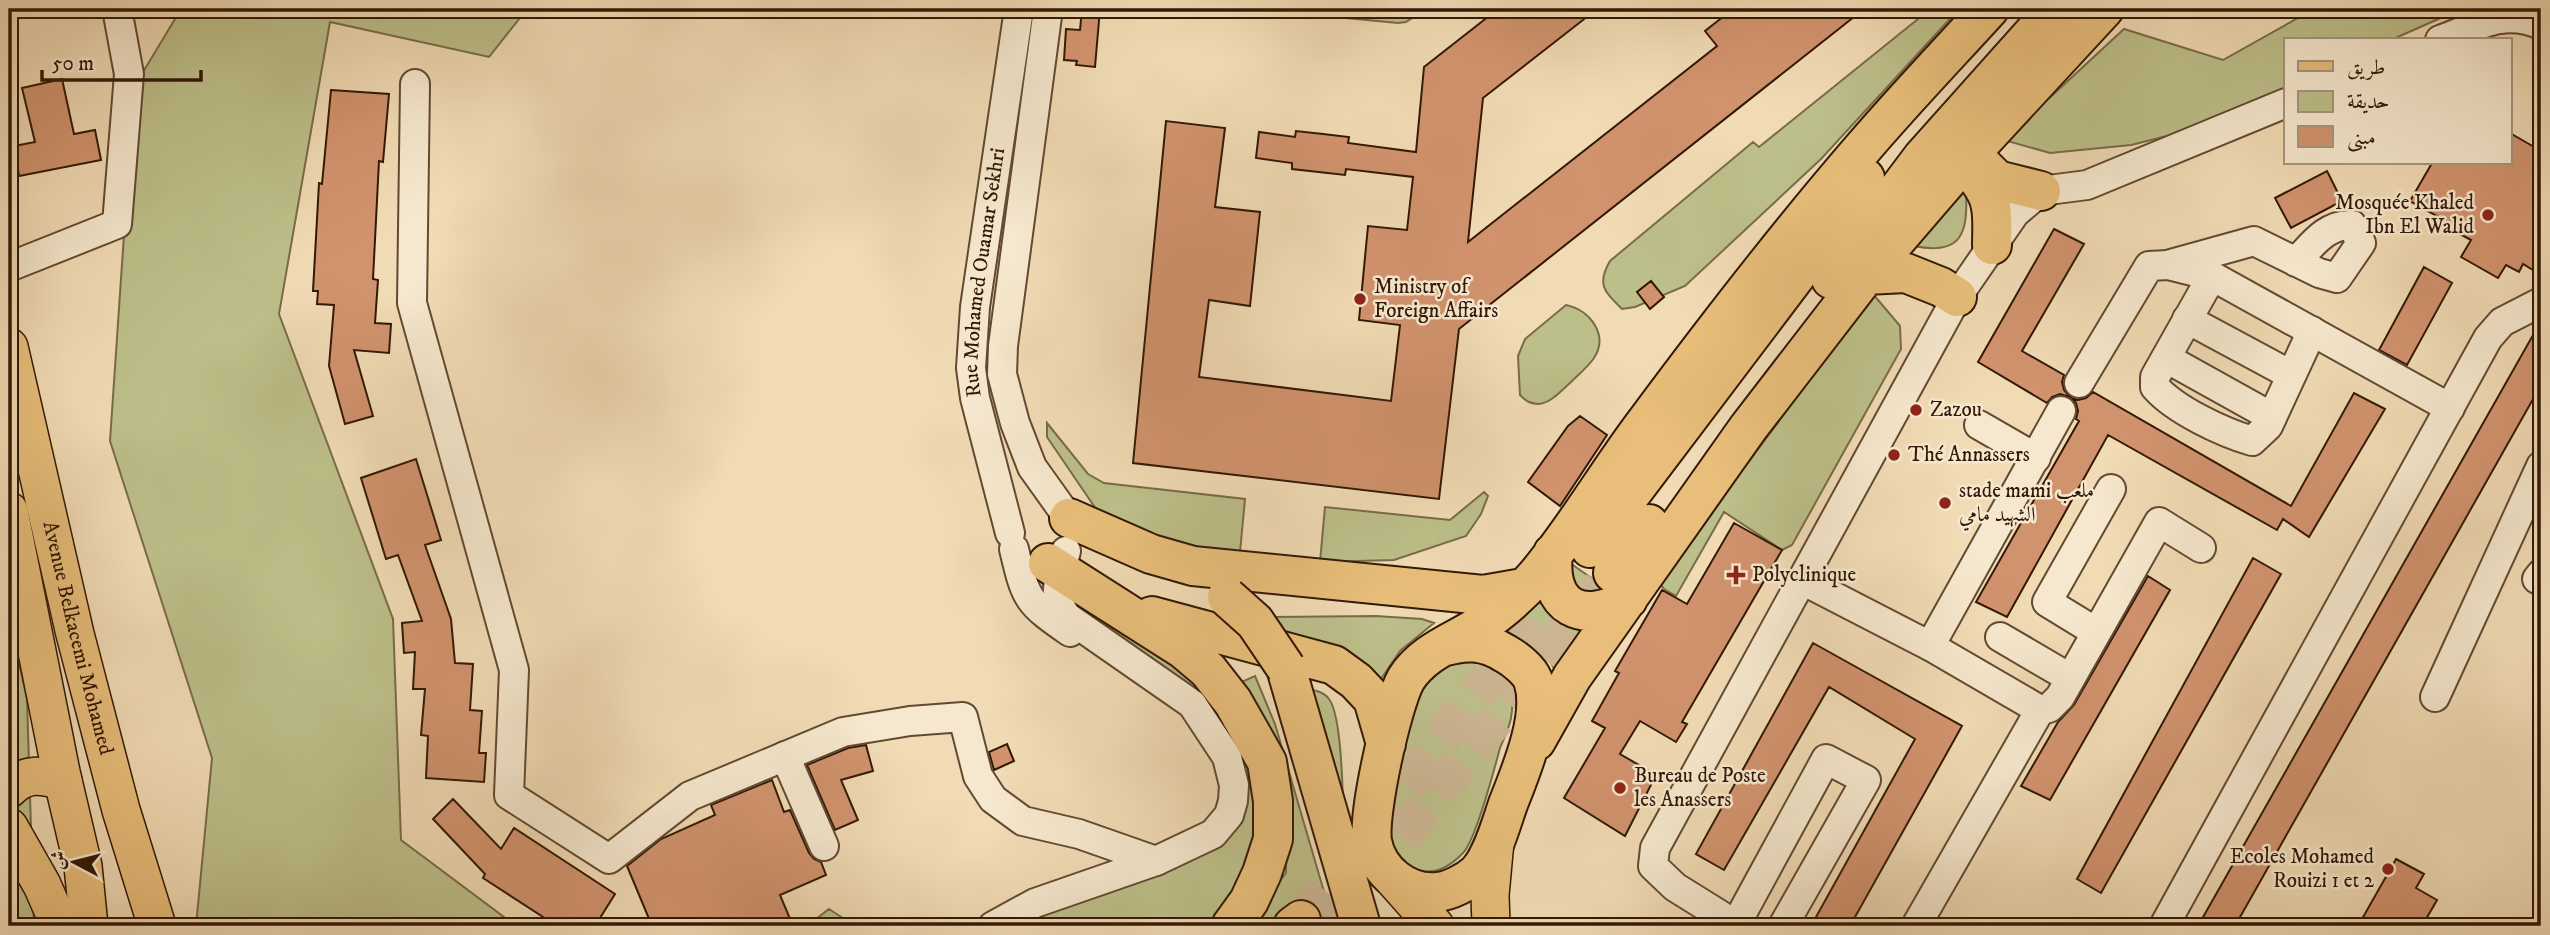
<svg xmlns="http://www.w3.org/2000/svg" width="2550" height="935" viewBox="0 0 2550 935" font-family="'IM FELL DW Pica',Amiri,serif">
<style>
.green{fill:#bdbf8a;stroke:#786c48;stroke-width:2}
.building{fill:#d1936e;stroke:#321806;stroke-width:2}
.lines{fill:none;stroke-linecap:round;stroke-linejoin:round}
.highway-tunnel{stroke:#cbb491;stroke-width:38;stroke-dasharray:38 19;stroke-linecap:butt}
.minor-casing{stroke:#624932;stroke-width:32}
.major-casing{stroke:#321806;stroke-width:40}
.highway-casing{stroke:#321806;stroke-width:42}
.minor{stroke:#f6e8ce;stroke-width:28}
.major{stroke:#e8be7a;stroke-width:37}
.highway{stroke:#e8be7a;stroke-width:38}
.highway-bridge-casing{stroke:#321806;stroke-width:42;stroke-linecap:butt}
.highway-bridge{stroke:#e8be7a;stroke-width:38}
.poi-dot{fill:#8f2418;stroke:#f6e8ce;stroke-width:2.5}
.labels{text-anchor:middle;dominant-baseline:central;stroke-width:5;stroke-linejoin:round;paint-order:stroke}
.poi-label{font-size:21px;fill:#321806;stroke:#f6e8ce;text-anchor:start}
.street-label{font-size:21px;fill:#321806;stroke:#f6e8ce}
</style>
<rect width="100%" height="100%" fill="#f1dbb4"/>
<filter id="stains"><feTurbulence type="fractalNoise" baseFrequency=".00286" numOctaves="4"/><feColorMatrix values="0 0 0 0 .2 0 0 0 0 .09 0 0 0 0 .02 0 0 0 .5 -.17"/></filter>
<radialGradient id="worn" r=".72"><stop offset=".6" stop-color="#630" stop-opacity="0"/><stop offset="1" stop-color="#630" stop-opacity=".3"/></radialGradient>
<!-- green -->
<path class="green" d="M 181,9 L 527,9 L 489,57 L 330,22 L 279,314 L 393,619 L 401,840 L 516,926 L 196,926 L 212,758 L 110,441 L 134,87 Z
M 1284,9 L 1426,9 L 1406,22 L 1398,23 L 1283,12 Z
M 1913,9 L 1959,9 L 1821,159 L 1685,286 L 1635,307 L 1622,309 C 1605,292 1596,285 1610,261 L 1753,142 L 1759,147 L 1918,19 Z
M 2314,9 L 2461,9 L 2391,40 L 2286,40 L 2286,88 L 2195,129 L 2131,145 L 2050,153 L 2004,140 L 2124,29 L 2223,60 Z
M 1966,190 C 1968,232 1963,256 1914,246 Z
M 1873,294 L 1900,326 L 1901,349 L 1792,545 L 1782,550 L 1724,512 L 1676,596 L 1665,590 L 1659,583 Z
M 1566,305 C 1590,310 1609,335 1594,358 C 1588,367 1578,375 1571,382 C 1562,390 1551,403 1539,404 C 1530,404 1526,401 1520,395 L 1518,356 L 1525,339 Z
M 1047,423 L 1088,474 L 1104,483 L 1245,499 L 1240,552 L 1161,542 L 1096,509 L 1047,437 Z
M 1484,492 L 1488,496 L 1481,514 L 1466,536 L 1394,560 L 1320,562 L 1325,507 L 1450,520 Z
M 1563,558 L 1614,594 L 1581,602 Z
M 1546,583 L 1598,620 L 1559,677 C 1547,654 1530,633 1508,620 Z
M 1070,592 C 1104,613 1144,632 1175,655 C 1187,664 1197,681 1206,692 C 1265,767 1280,855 1206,926 L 1014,926 L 1189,858 L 1241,765 L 1078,621 Z
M 1376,616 L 1422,619 L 1434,623 L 1400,651 L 1381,679 L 1367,665 L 1282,634 L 1266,617 Z
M 9,618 L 27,699 L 34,926 L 9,926 Z
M 1460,660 C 1484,663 1506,670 1512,696 C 1513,702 1512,712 1511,718 C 1509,728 1504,738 1500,748 C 1494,770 1476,840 1463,853 C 1440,877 1416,878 1396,853 C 1390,845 1385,840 1383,830 L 1423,673 Z
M 1255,676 L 1275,724 L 1334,926 L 1298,926 L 1286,913 L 1267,926 L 1244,926 L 1286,873 L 1286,811 L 1237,684 Z
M 1305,688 C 1314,690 1324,692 1329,699 C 1342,716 1343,797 1343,820 Z
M 829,909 L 855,926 L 807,926 Z"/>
<!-- building -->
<path class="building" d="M 1082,9 L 1100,9 L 1095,67 L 1076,65 L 1077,61 L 1064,60 L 1066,29 L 1080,30 Z
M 1498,9 L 1597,9 L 1483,98 L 1468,242 L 1717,46 L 1705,31 L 1733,9 L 1864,9 L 1459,329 L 1439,499 L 1133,463 L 1166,121 L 1225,128 L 1215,207 L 1260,212 L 1250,306 L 1209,300 L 1199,377 L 1391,401 L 1400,325 L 1359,320 L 1368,226 L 1407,230 L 1413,177 L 1346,169 L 1345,175 L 1292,169 L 1292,163 L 1256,158 L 1259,132 L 1295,137 L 1296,131 L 1323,134 L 1349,137 L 1348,143 L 1416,152 L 1424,67 Z
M 62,79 L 74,134 L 95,130 L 101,160 L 19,176 L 14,146 L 35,142 L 22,88 Z
M 331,90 L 389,94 L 383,162 L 379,161 L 373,279 L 378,280 L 375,323 L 391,324 L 389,353 L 354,350 L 373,416 L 345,424 L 329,366 L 334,305 L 317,304 L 318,291 L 313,291 L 319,183 L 322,184 Z
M 2510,133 L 2541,151 L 2541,236 L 2535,247 L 2541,250 L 2541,275 L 2523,264 L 2519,272 L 2506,265 L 2498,278 L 2461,257 L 2471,240 L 2458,233 L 2460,229 L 2410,201 L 2432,163 L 2510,163 Z
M 2327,171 L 2342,201 L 2291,228 L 2275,198 Z
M 2054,229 L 2084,244 L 2022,351 L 2064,375 L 2062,382 L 2064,390 L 2071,398 L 2078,400 L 2086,398 L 2093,392 L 2291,506 L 2354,393 L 2385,409 L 2309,537 L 2283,519 L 2277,530 L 2108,435 L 2007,617 L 1976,602 L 2079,421 L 2076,419 L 2078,411 L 2076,403 L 2070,397 L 2060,394 L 2052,397 L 2047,403 L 1978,362 Z
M 2424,267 L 2452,283 L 2407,365 L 2379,350 Z
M 1651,281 L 1664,297 L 1650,309 L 1637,292 Z
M 2541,321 L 2541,385 L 2235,926 L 2198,926 Z
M 1580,416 L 1607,435 L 1560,506 L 1528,482 L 1568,426 Z
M 416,459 L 441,540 L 425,545 L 451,619 L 455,663 L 473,664 L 470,710 L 482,711 L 479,753 L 486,753 L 484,782 L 426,778 L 428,736 L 421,735 L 425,689 L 413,689 L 415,652 L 404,653 L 402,623 L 422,621 L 398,555 L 386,559 L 361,478 Z
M 1734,523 L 1782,550 L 1682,722 L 1687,724 L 1676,742 L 1640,721 L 1620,754 L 1656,775 L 1625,836 L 1564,798 L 1605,728 L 1592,721 L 1619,673 L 1615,671 L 1662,590 L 1687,604 Z
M 2253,558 L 2281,574 L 2101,893 L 2077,879 Z
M 2148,576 L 2170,590 L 2050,800 L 2021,786 L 2058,722 L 2074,705 Z
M 1813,643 L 1962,726 L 1850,926 L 1811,926 L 1915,739 L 1829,687 L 1724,870 L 1696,854 Z
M 1007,744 L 1014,761 L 994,770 L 989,752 Z
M 866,745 L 873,771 L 841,780 L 858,820 L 835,830 L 807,765 L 848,748 Z
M 772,780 L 784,812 L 790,810 L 809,853 L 814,859 L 821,862 L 826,875 L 780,895 L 793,926 L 652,926 L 627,866 L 661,839 L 715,815 L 711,805 Z
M 453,799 L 501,849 L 514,828 L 615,894 L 595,926 L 557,926 L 483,878 L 485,874 L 433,819 Z
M 2396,859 L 2424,874 L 2416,888 L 2437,900 L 2422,926 L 2358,926 Z"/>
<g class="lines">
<!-- highway-tunnel -->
<path class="highway-tunnel" d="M 1301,920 L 1590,548
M 1330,926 L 1602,586"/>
<!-- minor casing -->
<g class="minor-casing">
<g id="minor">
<path d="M 1048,9 L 1003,346 L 1002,374 L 1015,423 L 1032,467 L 1062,509"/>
<path d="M 2440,40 C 2476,27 2503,8 2541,25"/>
<path d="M 415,84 L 412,303 L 514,670 L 509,795 L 609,859 L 690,796 L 843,732 L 910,721 L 963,717 L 978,776 L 993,799 L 1023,821 L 1079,834 L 1156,861"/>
<path d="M 2171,264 L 2254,241 L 2319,273 L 2337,278 L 2361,243 L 2352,225 C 2326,224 2312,245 2296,262"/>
<path d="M 9,267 L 117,224 L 129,74 L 117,9"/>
<path d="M 2212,276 L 2155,377 L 2155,387 C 2175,410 2222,432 2252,441 L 2268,426 L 2312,331"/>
<path d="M 2187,319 L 2291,375"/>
<path d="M 2166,358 L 2272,417"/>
<path d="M 2079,383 L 2149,266 L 2168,265 L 2212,276 L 2450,408"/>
<path d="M 1979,425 L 2036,458"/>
<path id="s1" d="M 1010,533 L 975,398 L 971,368 L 975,307 L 1019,9"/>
<path d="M 1014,549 C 1026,600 1027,602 1070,632"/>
<path d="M 2537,579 L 2541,574"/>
<path d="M 1802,580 L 1930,646 L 2040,710 L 1916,926"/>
<path d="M 2096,632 L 2047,602 L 2111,489"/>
<path d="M 2000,637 L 2070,678"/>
<path d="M 1930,646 L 2061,411"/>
<path d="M 2435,697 L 2541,466"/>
<path d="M 2040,710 L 2049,708 L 2060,697 L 2159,522 L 2201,548"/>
<path d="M 785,756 L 824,846"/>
<path d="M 993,926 L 1035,903 L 1156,861 L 1213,834 L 1229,815 L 1233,801 L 1234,785 L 1227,757 L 1192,704 L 1067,617 C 1050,597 1061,573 1066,551"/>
<path d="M 1729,926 L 1720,915 L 1675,887 L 1653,866 L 1655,848 L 1957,297 L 2015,213 L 2041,191 L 2087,185 L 2286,103"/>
<path d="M 1735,926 L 1826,759 L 1866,780 L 1783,926"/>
<path d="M 2164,926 L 2488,338 L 2502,322 L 2541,302"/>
</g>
</g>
<!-- major casing -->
<g class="major-casing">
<g id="major">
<path id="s2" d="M 9,347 L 75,634 L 121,810 L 157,926"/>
<path d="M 9,511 L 61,772 L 83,866 L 89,926"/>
<path d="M 9,789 C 26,772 41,775 63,781"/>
<path d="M 9,827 L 42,885 L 60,926"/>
<path d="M 1388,873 L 1435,926"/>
<path d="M 1491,926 L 1490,895 L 1495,841"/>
</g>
</g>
<!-- highway casing -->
<g class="highway-casing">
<path id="highway" d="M 1971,154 L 1997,180 L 2041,191
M 1964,162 C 1993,195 1993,202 1992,245
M 1866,275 L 1906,273 L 1941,287 L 1957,297
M 1831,279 L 1922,158 L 2055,9
M 1069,518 L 1151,554 L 1193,566 L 1483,595 L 1523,588
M 1590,548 L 1838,220 L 1865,178
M 1553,553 C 1547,608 1582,625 1628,599
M 1048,563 L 1183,649 L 1208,670 L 1233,702 L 1267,762 L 1273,801 L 1273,839 L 1262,873 L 1249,901 L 1231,926
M 1613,573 L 1649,524
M 1152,616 L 1334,665 L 1356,681 L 1373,699 L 1386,744
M 1442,647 C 1466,640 1484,640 1506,654 C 1515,659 1529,670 1533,680 C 1545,715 1521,771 1508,804 C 1501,824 1492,858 1477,873 C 1467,882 1450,891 1437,892 C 1406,895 1377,871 1372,841 C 1368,813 1392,704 1406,679 C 1423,652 1454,642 1479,626 C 1499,613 1521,594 1536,576 C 1576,528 1608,472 1646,422 C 1715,329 1786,237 1862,149 C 1903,101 1947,55 1989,9
M 1286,668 L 1361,926
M 1536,741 L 1572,677 L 1748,428 L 1866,275 L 1970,154 L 2104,9
M 1293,926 L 1301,920"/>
</g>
<!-- minor -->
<use href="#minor" class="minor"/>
<!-- major -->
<use href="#major" class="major"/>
<!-- highway -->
<use href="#highway" class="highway"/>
<!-- highway-bridge casing -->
<g class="highway-bridge-casing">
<path id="highway-bridge" d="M 1227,597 L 1255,622 L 1286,668"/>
</g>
<!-- highway-bridge -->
<use href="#highway-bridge" class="highway-bridge"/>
</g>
<!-- markers -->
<g class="poi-dot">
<circle cx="2488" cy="215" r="7"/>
<circle cx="1360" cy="299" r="7"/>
<circle cx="1916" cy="410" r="7"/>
<circle cx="1894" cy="455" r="7"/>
<circle cx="1945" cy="503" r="7"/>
<path d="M1732.5 564.5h7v7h7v7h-7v7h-7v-7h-7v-7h7z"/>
<circle cx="1620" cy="788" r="7"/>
<circle cx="2388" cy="869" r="7"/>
</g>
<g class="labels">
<!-- poi labels -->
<g class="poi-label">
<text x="2474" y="203" text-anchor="end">Mosquée Khaled<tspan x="2474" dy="24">Ibn El Walid</tspan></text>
<text x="1374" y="287">Ministry of<tspan x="1374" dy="24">Foreign Affairs</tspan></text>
<text x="1930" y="410">Zazou</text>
<text x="1908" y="455">Thé Annassers</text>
<text x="1959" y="491">stade mami ملعب<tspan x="1959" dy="24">الشهيد مامي</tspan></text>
<text x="1752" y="575">Polyclinique</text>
<text x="1634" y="776">Bureau de Poste<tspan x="1634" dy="24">les Anassers</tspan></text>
<text x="2374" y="857" text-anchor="end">Ecoles Mohamed<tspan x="2374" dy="24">Rouizi 1 et 2</tspan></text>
</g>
<!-- street labels -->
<g class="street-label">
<text stroke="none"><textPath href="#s1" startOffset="266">Rue Mohamed Ouamar Sekhri</textPath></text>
<text stroke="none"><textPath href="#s2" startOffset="299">Avenue Belkacemi Mohamed</textPath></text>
</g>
</g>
<!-- margin -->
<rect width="2550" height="935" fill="none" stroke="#f1dbb4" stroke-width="35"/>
<rect x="10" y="10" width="2529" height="914" fill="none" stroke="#321806" stroke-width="3.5"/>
<rect x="18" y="18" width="2515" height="900" fill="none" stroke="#321806" stroke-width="2"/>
<!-- legend -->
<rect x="2284" y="38" width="228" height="126" fill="#f6e8ce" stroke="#a8957e" stroke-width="2"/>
<rect x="2298" y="61" width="35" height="10" fill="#e8be7a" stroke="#a8957e" stroke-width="2"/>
<text x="2347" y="74" font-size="21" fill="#321806">طريق</text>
<rect x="2298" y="91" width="35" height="21" fill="#bdbf8a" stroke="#a8957e" stroke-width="2"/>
<text x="2347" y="108" font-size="21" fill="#321806">حديقة</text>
<rect x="2298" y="126" width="35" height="21" fill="#d1936e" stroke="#a8957e" stroke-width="2"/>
<text x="2347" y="144" font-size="21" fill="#321806">مبنى</text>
<!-- north arrow -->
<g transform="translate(74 862) rotate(277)" stroke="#f6e8ce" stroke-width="5" paint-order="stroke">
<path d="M0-5L12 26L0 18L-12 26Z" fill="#321806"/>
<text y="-10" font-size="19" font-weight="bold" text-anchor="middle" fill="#321806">ش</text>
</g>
<!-- scale -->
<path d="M42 70v10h159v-10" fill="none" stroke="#321806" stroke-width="3.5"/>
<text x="52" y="70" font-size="21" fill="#321806" stroke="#f6e8ce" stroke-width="5" paint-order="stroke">50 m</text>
<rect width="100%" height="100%" filter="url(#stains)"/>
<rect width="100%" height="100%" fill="url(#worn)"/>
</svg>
